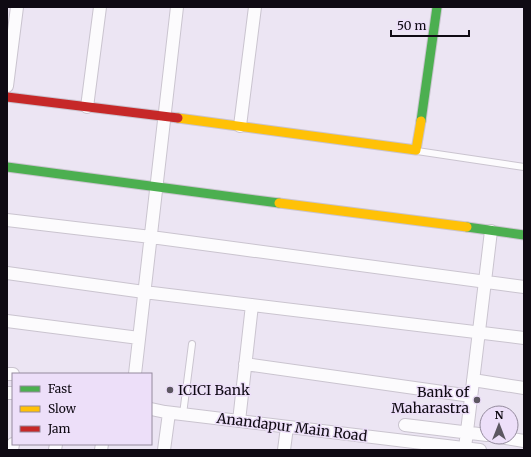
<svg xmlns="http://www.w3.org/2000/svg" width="531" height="457" viewBox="0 0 531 457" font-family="Merriweather,serif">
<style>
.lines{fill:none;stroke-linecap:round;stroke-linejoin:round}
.lane-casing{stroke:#cac4cf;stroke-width:8}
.street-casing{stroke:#cac4cf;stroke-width:14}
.fast-casing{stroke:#cac4cf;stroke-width:11}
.slow-casing{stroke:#cac4cf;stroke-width:11}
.jam-casing{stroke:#cac4cf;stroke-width:11}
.lane{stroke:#fcfbfd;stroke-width:6}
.street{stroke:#fcfbfd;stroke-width:12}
.fast{stroke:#4caf50;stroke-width:9}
.slow{stroke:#ffc107;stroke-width:9}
.jam{stroke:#c62828;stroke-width:9}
.poi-dot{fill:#5c5761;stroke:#eddff9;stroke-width:1.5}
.labels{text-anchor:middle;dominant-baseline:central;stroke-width:3;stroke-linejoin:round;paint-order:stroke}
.poi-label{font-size:14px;fill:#0f0a13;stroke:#eddff9;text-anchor:start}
.street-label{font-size:14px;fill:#0f0a13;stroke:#eddff9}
</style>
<rect width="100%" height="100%" fill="#ece5f3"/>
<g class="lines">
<!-- lane casing -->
<g class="lane-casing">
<path id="lane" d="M 417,151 L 524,167
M 183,414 L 192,344"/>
</g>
<!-- street casing -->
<g class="street-casing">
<path id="street" d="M 7,86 L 17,7
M 87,107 L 100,7
M 240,126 L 255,7
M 7,220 L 151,237 L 524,287
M 7,273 L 144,292 L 524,338
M 7,321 L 139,338
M 245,364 L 471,396
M 7,374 L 13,374
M 135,374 L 177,7
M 473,380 L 524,388
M 7,393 L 13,393
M 151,409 L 165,412 L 480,450
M 239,421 L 252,305
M 405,425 L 487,435
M 499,437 L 524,441
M 465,448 L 491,231
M 12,450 L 13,444
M 55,450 L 56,444
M 101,450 L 102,444
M 164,450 L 169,413
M 284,450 L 287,427"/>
</g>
<!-- fast casing -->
<g class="fast-casing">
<path id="fast" d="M 421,121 L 437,7
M 7,167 L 279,203
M 467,227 L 524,235"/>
</g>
<!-- slow casing -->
<g class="slow-casing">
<path id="slow" d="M 178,118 L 416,150 L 421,121
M 279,203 L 467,227"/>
</g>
<!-- jam casing -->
<g class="jam-casing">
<path id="jam" d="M 7,97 L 178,118"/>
</g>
<!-- lane -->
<use href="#lane" class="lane"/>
<!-- street -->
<use href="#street" class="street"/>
<!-- fast -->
<use href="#fast" class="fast"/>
<!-- slow -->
<use href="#slow" class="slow"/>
<!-- jam -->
<use href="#jam" class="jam"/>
</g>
<!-- markers -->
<g class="poi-dot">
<circle cx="170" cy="390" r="4"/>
<circle cx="477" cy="400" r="4"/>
</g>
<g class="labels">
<!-- poi labels -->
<g class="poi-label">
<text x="178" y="390">ICICI Bank</text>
<text x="469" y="392" text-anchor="end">Bank of<tspan x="469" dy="16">Maharastra</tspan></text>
</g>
<!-- street labels -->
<g class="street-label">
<text transform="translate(292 427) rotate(7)">Anandapur Main Road</text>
</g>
</g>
<!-- border -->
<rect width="531" height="457" fill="none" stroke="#0f0a13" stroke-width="16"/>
<!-- legend -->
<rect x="12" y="373" width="140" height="72" fill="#eddff9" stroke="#948a9d"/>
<rect x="20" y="386" width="20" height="6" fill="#4caf50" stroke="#948a9d"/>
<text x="48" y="393" font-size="12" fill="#0f0a13">Fast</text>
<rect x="20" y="406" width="20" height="6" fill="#ffc107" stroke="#948a9d"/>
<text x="48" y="413" font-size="12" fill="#0f0a13">Slow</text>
<rect x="20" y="426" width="20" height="6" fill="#c62828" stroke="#948a9d"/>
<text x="48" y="433" font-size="12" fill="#0f0a13">Jam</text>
<!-- north arrow -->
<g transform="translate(499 425)"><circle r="19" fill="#eddff9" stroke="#948a9d"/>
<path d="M0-3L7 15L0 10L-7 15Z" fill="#5c5761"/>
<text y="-6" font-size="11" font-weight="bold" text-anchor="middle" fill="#0f0a13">N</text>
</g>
<!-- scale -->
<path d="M391 30v6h78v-6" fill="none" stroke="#0f0a13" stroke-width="2"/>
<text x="397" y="30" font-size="12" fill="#0f0a13" stroke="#eddff9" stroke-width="3" paint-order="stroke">50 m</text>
</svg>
